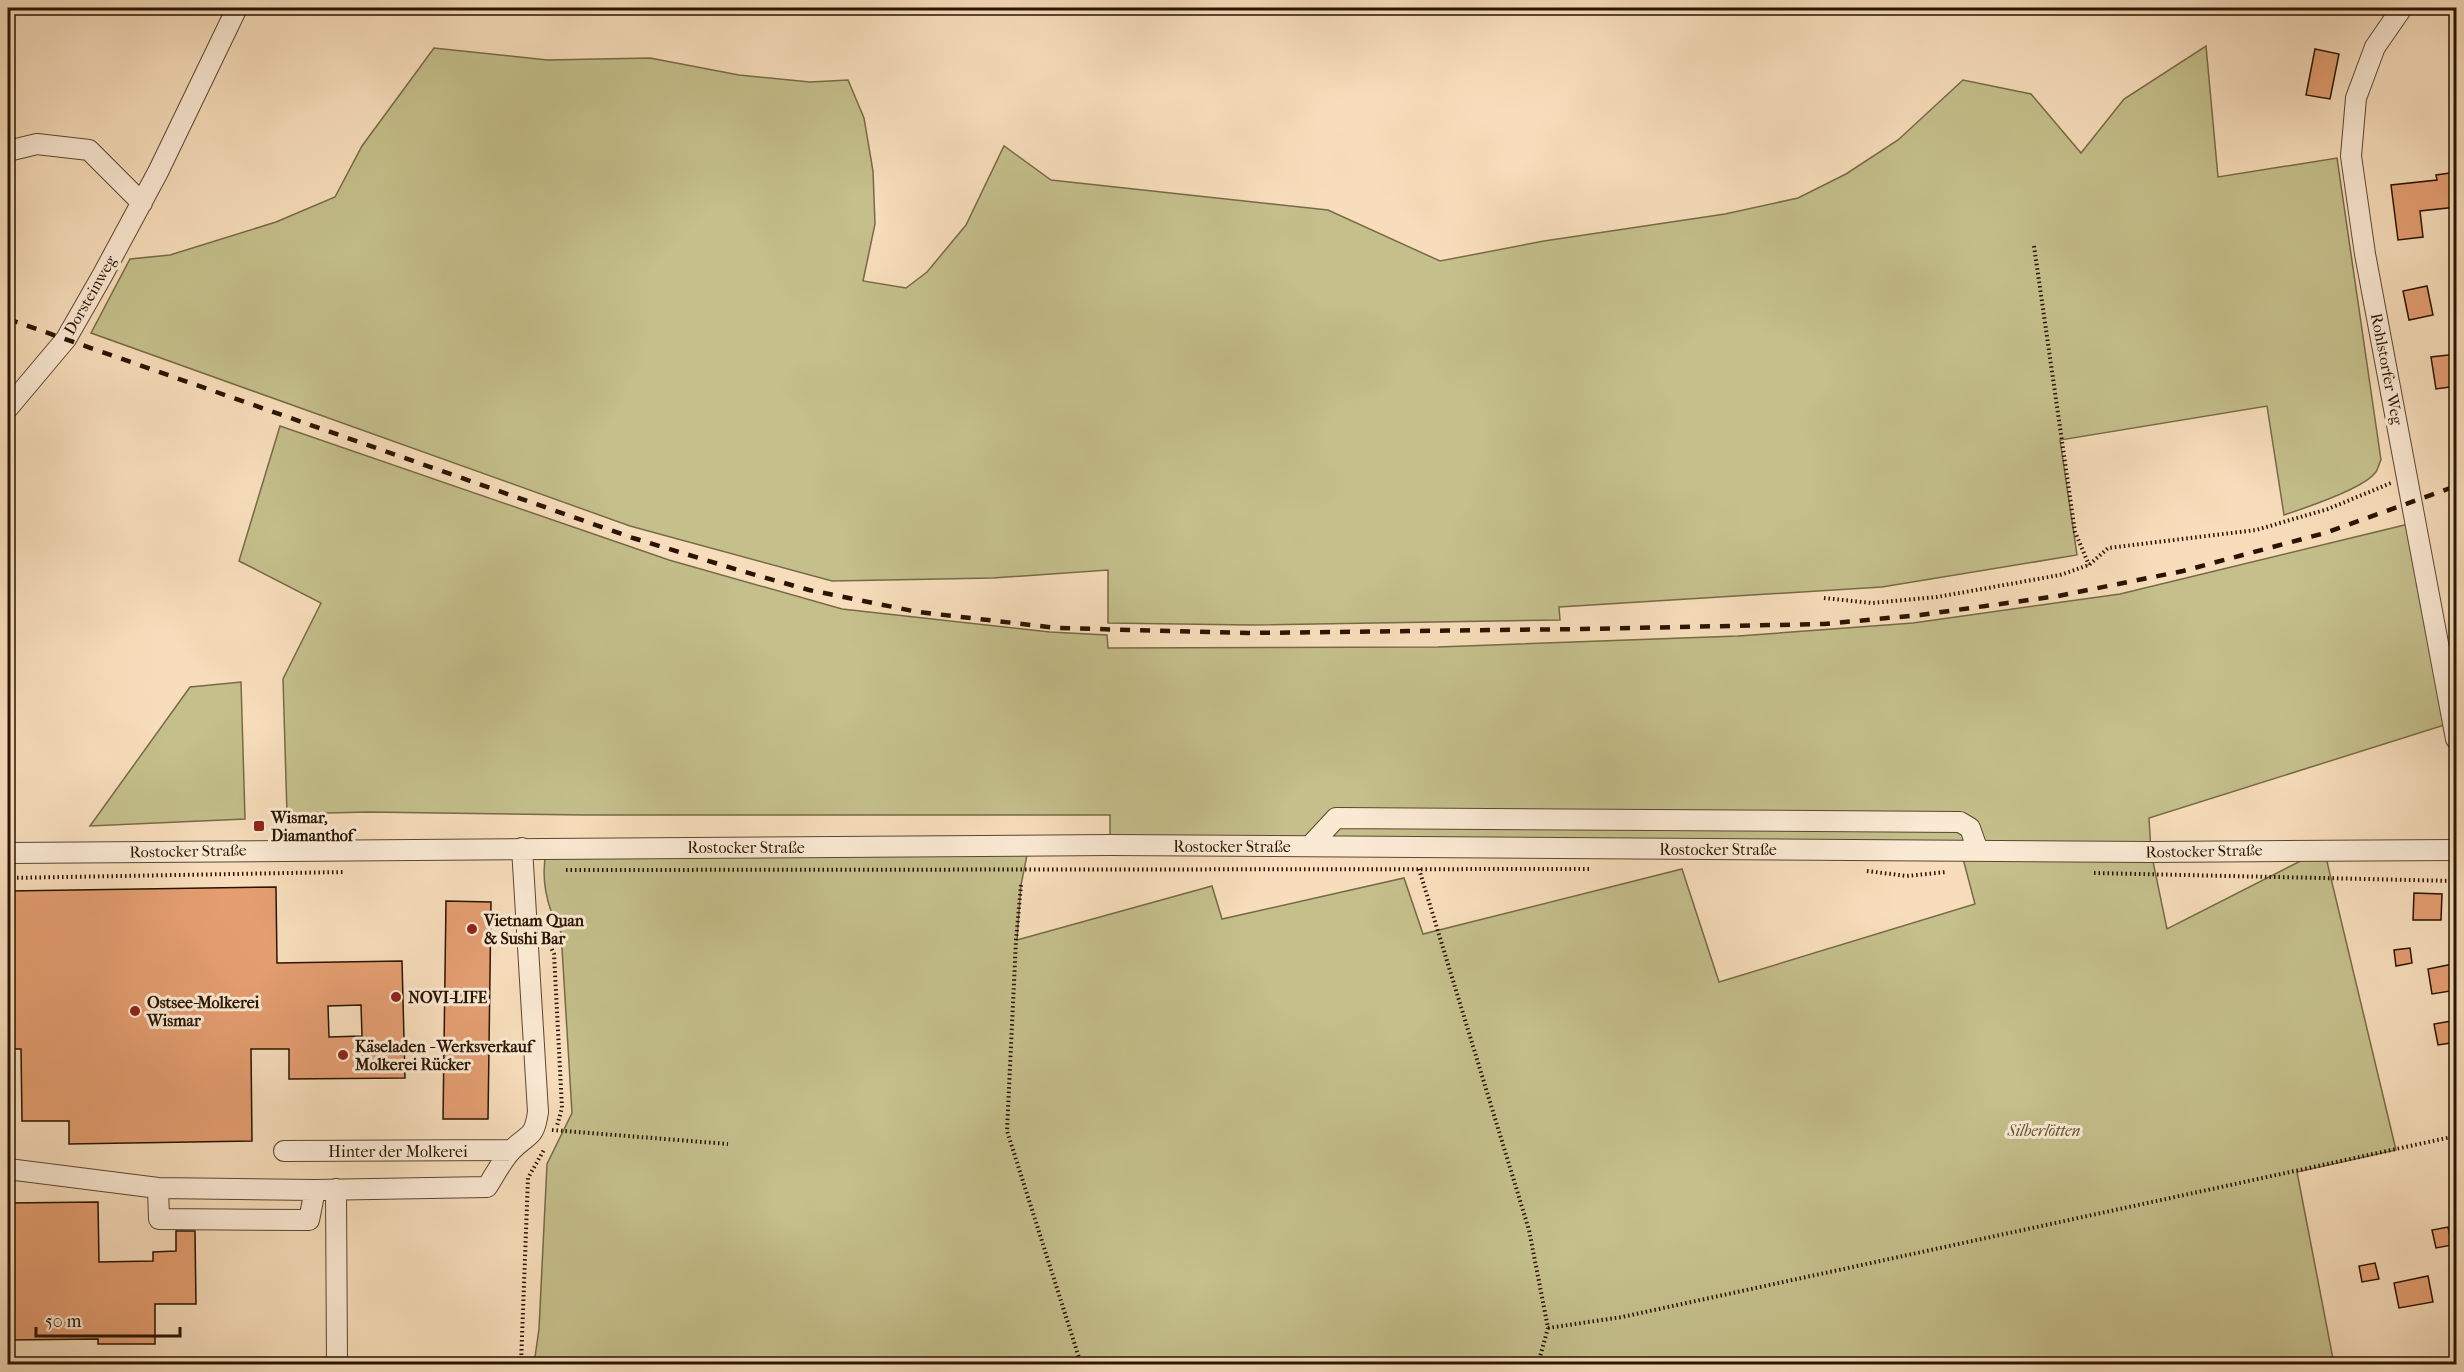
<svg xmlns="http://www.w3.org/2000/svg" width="2464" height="1372" viewBox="0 0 2464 1372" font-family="'IM FELL French Canon',serif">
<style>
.green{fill:#c4bf8b;stroke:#776a46;stroke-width:1.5}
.building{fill:#e49e71;stroke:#2a1401;stroke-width:1.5;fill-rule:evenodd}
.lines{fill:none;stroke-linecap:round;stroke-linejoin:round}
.minor-casing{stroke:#5d4630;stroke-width:22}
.path{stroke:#2a1401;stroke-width:4;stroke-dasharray:1.5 3;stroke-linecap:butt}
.minor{stroke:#fae9d3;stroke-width:20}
.rail{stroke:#2a1401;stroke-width:4.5;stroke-dasharray:10 10;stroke-linecap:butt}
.poi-dot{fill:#8f2418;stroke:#fae9d3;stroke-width:2}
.labels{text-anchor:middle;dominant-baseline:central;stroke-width:6;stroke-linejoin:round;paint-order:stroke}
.street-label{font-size:16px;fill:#2a1401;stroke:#fae9d3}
.poi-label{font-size:16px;font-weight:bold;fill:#2a1401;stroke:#fae9d3;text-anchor:start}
.park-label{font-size:16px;font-style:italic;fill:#605031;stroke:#fae9d3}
</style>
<rect width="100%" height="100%" fill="#f7ddbb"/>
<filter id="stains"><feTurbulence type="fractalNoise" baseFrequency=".00333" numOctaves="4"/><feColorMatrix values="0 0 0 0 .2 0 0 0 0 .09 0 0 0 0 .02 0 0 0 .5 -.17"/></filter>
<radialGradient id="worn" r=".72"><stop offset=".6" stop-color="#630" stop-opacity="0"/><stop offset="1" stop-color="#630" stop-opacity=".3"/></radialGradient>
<!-- green -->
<path class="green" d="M 2206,46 L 2218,177 L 2337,158 L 2381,460 C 2379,463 2378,470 2375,473 C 2363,489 2305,508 2284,515 L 2267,406 L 2060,440 L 2077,555 L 1882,587 L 1559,607 L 1560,620 L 1251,625 L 1108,623 L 1108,570 L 993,578 L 832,581 L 630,526 L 91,333 L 130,259 L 170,255 L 276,222 L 335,197 L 362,146 L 434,48 L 547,60 L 650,58 L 739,75 L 810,82 L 848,80 L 864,118 L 873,171 L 875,224 L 863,281 L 906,288 L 927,272 L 966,225 L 1004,146 L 1051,180 L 1328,210 L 1440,261 L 1544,241 L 1725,214 L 1798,198 L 1846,174 L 1898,140 L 1963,80 L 2031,94 L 2081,153 L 2124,99 Z
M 280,426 L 669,560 L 842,609 L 1050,632 L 1107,635 L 1108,648 L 1438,647 L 1738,636 L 1913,623 L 2120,594 L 2417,522 L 2454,722 L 2149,818 L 2151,852 L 2167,929 L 2324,849 L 2396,1150 L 2297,1172 L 2334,1364 L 534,1364 L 539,1329 L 547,1164 L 572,1113 L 561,932 C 546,907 540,876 547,848 L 1029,845 L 1021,885 L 1017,940 L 1212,886 L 1222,919 L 1404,878 L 1423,934 L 1682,869 L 1719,982 L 1975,904 L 1961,851 L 1110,845 L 1110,815 L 585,815 L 368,812 L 287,814 L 283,679 L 321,603 L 239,561 Z
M 241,682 L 245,819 L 90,826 L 190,687 Z"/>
<!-- building -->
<path class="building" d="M 2315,49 L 2339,54 L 2330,99 L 2306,95 Z
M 2457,172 L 2457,207 L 2420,211 L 2423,237 L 2398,240 L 2391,185 L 2437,180 L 2436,175 Z
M 2427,286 L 2433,315 L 2409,320 L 2403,291 Z
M 2457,354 L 2457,386 L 2436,389 L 2431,357 Z
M 276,887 L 277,963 L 402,961 L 405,1078 L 289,1079 L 289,1049 L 251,1049 L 252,1141 L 69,1144 L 69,1121 L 22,1121 L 21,1049 L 8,1049 L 8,891 ZM 361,1005 L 362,1036 L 329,1037 L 328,1006 Z
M 2414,893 L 2442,894 L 2441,920 L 2413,920 Z
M 446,901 L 491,902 L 488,1119 L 443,1119 Z
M 2410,948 L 2412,963 L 2396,966 L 2394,950 Z
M 2453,964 L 2457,990 L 2432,994 L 2428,969 Z
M 2457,1020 L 2457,1042 L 2438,1045 L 2434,1024 Z
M 98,1202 L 99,1262 L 153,1261 L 153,1252 L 176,1251 L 176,1231 L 195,1231 L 196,1304 L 155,1304 L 155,1344 L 98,1344 L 98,1339 L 8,1340 L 8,1203 Z
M 2448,1227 L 2452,1245 L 2436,1248 L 2432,1230 Z
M 2375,1263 L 2379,1279 L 2362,1282 L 2359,1266 Z
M 2428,1276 L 2433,1302 L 2399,1308 L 2394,1283 Z"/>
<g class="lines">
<!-- minor casing -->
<g class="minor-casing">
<path id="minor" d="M 2402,8 L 2375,47 L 2356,98 L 2351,156 L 2365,254 L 2456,739
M 8,151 L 37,144 L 89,150 L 142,203
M 8,408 L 66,339 L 102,276 L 158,172 L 237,8
M 1310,846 L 1336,818 L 1960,822 L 1970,828 L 1978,851
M 8,853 L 1110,845 L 2151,852 L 2456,850
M 284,1151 L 512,1150
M 8,1169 L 158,1188 L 315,1190 L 487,1187 C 495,1175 502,1160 512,1150 C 528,1133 534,1140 538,1112 L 522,848
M 158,1188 L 159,1219 L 309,1220 L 315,1190
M 336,1189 L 337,1364"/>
</g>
<!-- path -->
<path class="path" d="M 2034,246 L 2075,532 L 2089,565
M 1824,598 L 1872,603 L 1937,597 L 2060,575 L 2089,565 L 2108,548 L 2256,530 L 2328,509 L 2391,483
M 1419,869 L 1529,1230 L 1548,1328 L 1538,1364
M 566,870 L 1590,869
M 1867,871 L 1907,876 L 1946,872
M 2094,873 L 2456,881
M 8,878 L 345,872
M 1021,885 L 1016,940 L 1007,1131 L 1081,1364
M 548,941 L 554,954 L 562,1108 L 557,1126
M 552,1130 L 728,1144
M 1548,1328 L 1622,1317 L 2456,1136
M 521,1364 L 528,1178 L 545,1148
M 2114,1364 L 2186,1360 L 2298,1364
M 2362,1364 L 2456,1359"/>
<!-- minor -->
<use href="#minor" class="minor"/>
<!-- rail -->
<path class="rail" d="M 8,319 L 633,538 L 745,572 L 809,590 L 918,612 L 1057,628 L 1249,633 L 1582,629 L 1824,624 L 1920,615 L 2058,596 L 2183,571 L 2325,533 L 2456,486"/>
</g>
<!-- markers -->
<g class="poi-dot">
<rect x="253" y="820" width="12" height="12" rx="3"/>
<circle cx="472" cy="929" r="6"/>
<circle cx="396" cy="997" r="6"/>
<circle cx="135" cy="1011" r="6"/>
<circle cx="343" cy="1055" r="6"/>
</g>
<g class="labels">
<!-- street labels -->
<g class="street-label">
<text transform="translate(90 295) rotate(-60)">Dorsteinweg</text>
<text transform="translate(2387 369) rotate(79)">Rohlstorfer Weg</text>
<text x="1232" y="846">Rostocker Straße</text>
<text x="746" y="847">Rostocker Straße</text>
<text x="1718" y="849">Rostocker Straße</text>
<text transform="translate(188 851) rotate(-1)">Rostocker Straße</text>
<text transform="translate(2204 851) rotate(-1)">Rostocker Straße</text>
<text x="398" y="1151">Hinter der Molkerei</text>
</g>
<!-- poi labels -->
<g class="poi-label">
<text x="271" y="817">Wismar,<tspan x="271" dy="18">Diamanthof</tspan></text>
<text x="484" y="920">Vietnam Quan<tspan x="484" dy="18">&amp; Sushi Bar</tspan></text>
<text x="408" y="997">NOVI-LIFE</text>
<text x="147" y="1002">Ostsee-Molkerei<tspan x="147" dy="18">Wismar</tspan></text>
<text x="355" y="1046">Käseladen - Werksverkauf<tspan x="355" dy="18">Molkerei Rücker</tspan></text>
</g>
<!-- park labels -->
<g class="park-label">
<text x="2044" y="1130">Silberlötten</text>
</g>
</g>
<!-- margin -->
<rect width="2464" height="1372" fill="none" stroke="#f7ddbb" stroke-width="30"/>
<rect x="9" y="9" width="2446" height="1354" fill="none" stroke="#2a1401" stroke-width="3"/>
<rect x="15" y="15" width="2434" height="1342" fill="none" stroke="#2a1401" stroke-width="1.5"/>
<!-- scale -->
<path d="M36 1327v9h144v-9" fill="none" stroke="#2a1401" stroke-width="3"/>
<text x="45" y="1327" font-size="18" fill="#2a1401" stroke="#fae9d3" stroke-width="4.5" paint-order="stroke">50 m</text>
<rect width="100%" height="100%" filter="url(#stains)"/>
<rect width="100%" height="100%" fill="url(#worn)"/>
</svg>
